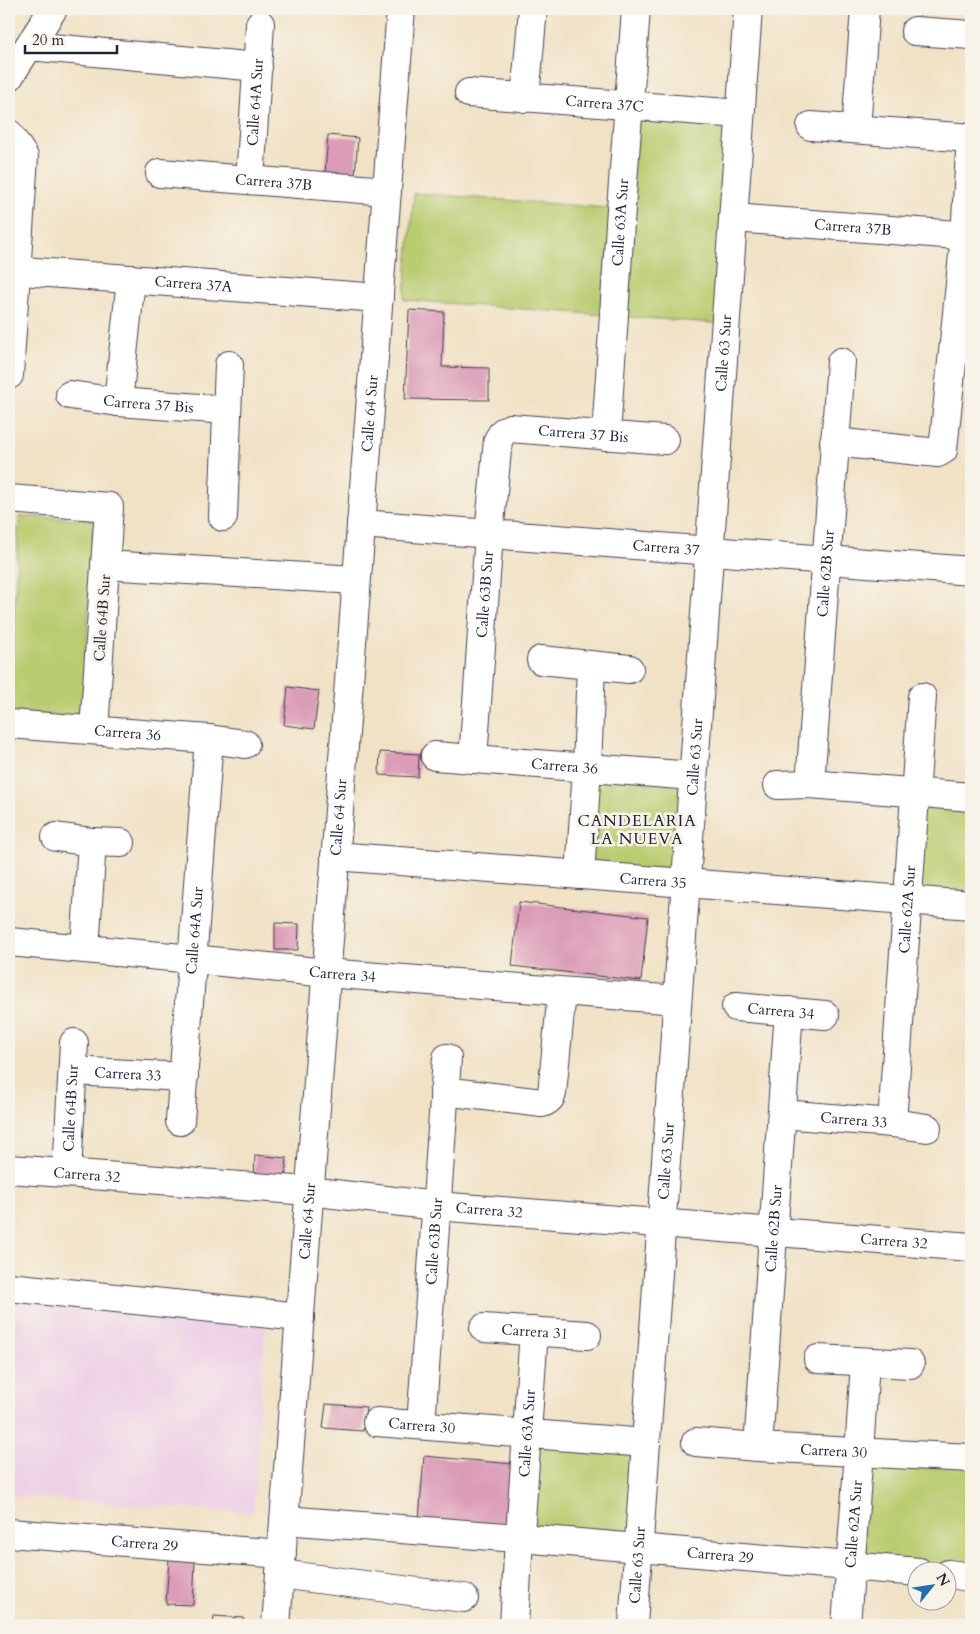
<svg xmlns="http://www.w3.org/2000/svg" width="980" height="1634" viewBox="0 0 980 1634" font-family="Cardo,serif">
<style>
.built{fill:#eed0e7}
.green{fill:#b9cc6f;stroke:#6e7755}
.building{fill:#db9cb8}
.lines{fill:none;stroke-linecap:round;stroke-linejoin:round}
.minor-casing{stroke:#413f50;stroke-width:30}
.minor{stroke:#fff;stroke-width:28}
.labels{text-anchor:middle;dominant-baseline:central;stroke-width:5;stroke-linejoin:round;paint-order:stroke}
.street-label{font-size:15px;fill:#22223b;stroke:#f7f3e8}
.neighbourhood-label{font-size:16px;letter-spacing:1px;fill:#22223b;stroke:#f7f3e8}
</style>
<rect width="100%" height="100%" fill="#f7f3e8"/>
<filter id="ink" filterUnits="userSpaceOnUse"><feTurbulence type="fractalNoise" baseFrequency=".02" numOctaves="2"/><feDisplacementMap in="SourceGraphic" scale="10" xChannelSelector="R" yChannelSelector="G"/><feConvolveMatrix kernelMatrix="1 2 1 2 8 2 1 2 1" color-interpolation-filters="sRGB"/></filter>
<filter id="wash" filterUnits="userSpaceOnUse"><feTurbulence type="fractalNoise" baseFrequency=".0096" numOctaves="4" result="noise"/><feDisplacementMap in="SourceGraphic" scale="20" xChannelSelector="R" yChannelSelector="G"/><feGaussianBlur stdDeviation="1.12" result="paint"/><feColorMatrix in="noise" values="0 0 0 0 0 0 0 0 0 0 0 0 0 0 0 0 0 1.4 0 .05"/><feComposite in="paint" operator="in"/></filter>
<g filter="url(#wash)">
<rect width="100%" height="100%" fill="#f1e2c6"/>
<!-- built -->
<path class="built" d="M 9,1300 L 266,1318 L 253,1513 L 9,1496 Z"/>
<!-- green -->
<path class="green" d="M 629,105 L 740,114 L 725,324 L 404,300 L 414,193 L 620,209 Z
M 19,516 L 93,520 L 83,717 L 9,712 Z
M 587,768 L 693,776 L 686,883 L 580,875 Z
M 915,792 L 971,797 L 971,905 L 907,900 Z
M 527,1434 L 646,1443 L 638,1547 L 520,1538 Z
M 865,1455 L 971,1463 L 971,1573 L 857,1564 Z"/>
<g id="blocks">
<!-- building -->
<path class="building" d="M 328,135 L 358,138 L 355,175 L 325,173 Z
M 409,310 L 444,312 L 442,367 L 489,368 L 489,400 L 405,399 Z
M 288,687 L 319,691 L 314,729 L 284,725 Z
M 380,752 L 419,754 L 418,777 L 379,775 Z
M 519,902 L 648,917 L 641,981 L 512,966 Z
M 275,923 L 299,924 L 298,950 L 275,950 Z
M 255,1155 L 287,1158 L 285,1181 L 254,1178 Z
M 326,1404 L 366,1407 L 363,1431 L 323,1428 Z
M 424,1456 L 513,1464 L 507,1528 L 419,1520 Z
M 169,1559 L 195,1561 L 193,1605 L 166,1604 Z
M 214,1616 L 244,1618 L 243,1625 L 213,1625 Z"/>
</g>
</g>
<g filter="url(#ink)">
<use href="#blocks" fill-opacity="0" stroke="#413f50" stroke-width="1"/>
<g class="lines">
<!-- minor casing -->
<g class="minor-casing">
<g id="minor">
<path d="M 915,31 L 971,35"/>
<path d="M 29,46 L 258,67"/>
<path d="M 9,77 L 53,9"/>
<path id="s1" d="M 469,93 L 740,114"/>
<path d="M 525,98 L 533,9"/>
<path d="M 811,126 L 971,138"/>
<path d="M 856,129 L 865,9"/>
<path d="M 9,134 L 24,157 L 9,375"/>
<path id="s2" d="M 160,173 L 387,191"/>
<path id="s3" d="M 250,180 L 260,24"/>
<path id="s4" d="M 733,218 L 971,236"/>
<path id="s5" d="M 9,270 L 379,298"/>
<path id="s6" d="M 70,395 L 118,402 L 227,410"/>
<path d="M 118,402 L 131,279"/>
<path id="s7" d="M 606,436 L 621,209 L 636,9"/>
<path d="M 834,442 L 938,453 L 943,450 L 965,235 L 971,136"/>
<path d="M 9,499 L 109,507 L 94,730"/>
<path d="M 223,517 L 229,365"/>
<path id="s8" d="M 361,524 L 971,571"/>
<path d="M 105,565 L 356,580"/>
<path d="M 541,660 L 629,669"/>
<path id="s9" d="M 9,724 L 209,739 L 245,744"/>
<path id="s10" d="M 435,756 L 693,776"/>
<path id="s11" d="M 473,759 L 489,534 L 498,440 L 503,432 L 510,428 L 665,440"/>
<path id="s12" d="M 810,784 L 841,362"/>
<path d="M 778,785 L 810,784 L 971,797"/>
<path d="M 56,837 L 92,842 L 121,843"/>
<path id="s13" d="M 335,856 L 971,905"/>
<path d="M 580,875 L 587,768 L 591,666"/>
<path id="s14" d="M 9,942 L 193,959 L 326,973 L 677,1000"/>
<path d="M 85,949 L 92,842"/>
<path id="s15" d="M 736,1007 L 825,1015"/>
<path id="s16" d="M 73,1071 L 184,1077"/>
<path d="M 444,1091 L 542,1103 C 548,1101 551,1099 552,1093 L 562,992"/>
<path id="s17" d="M 782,1114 L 892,1123 L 927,1128"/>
<path id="s18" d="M 180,1121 L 209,739"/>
<path id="s19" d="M 892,1123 L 922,697"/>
<path id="s20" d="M 9,1169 L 309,1191 L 436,1206 L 971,1247"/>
<path id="s21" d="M 67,1173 L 74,1043"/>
<path d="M 9,1287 L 300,1317"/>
<path id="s22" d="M 484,1328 L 587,1335"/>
<path d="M 818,1359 L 910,1364"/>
<path id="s23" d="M 377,1422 L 646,1443"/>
<path id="s24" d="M 421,1425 L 447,1058"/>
<path id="s25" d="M 696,1442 L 758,1447 L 971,1458"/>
<path id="s26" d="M 758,1447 L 789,1011"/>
<path d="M 284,1520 L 518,1538"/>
<path id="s27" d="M 9,1533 L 282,1554"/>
<path id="s28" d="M 520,1535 L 534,1331"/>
<path id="s29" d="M 521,1538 L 919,1572"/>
<path d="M 280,1574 L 464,1598"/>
<path d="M 948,1574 L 971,1577"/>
<path id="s30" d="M 276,1625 L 401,9"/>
<path d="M 514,1625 L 519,1539"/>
<path id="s31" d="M 633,1625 L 748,9"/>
<path id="s32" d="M 846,1625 L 859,1452 L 865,1363"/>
</g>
</g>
<!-- minor -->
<use href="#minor" class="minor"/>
</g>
</g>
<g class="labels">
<!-- street labels -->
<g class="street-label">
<text stroke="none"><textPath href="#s3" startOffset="78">Calle 64A Sur</textPath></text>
<text stroke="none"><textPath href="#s1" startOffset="136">Carrera 37C</textPath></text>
<text stroke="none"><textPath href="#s2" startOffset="114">Carrera 37B</textPath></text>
<text stroke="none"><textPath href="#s7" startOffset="214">Calle 63A Sur</textPath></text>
<text stroke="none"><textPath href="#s4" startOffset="120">Carrera 37B</textPath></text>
<text stroke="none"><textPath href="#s5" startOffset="185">Carrera 37A</textPath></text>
<text stroke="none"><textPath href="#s31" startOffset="1275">Calle 63 Sur</textPath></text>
<text stroke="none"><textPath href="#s6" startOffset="79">Carrera 37 Bis</textPath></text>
<text stroke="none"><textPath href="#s30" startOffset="1215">Calle 64 Sur</textPath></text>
<text stroke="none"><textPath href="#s11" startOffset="411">Carrera 37 Bis</textPath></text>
<text stroke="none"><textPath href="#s8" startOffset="306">Carrera 37</textPath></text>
<text stroke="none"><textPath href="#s12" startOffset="211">Calle 62B Sur</textPath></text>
<text stroke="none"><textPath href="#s11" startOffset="165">Calle 63B Sur</textPath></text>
<text transform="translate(102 618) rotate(-86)">Calle 64B Sur</text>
<text stroke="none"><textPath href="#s9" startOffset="119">Carrera 36</textPath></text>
<text stroke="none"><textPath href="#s31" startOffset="870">Calle 63 Sur</textPath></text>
<text stroke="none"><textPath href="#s10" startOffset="130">Carrera 36</textPath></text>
<text stroke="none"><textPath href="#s30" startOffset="810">Calle 64 Sur</textPath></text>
<text stroke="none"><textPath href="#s13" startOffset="319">Carrera 35</textPath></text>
<text stroke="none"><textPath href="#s19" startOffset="214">Calle 62A Sur</textPath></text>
<text stroke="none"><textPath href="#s18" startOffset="191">Calle 64A Sur</textPath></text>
<text stroke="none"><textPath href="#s14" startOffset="335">Carrera 34</textPath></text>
<text stroke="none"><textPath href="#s15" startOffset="45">Carrera 34</textPath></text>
<text stroke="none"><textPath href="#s16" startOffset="55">Carrera 33</textPath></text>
<text stroke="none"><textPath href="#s21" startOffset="65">Calle 64B Sur</textPath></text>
<text stroke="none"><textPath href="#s17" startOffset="72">Carrera 33</textPath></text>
<text stroke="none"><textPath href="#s31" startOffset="465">Calle 63 Sur</textPath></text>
<text stroke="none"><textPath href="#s20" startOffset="78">Carrera 32</textPath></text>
<text stroke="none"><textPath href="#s20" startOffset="482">Carrera 32</textPath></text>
<text stroke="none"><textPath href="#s30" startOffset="405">Calle 64 Sur</textPath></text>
<text stroke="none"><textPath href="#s26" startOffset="219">Calle 62B Sur</textPath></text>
<text stroke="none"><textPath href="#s20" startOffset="888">Carrera 32</textPath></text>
<text stroke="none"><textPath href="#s24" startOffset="184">Calle 63B Sur</textPath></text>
<text stroke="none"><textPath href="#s22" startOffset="51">Carrera 31</textPath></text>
<text stroke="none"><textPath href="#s23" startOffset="45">Carrera 30</textPath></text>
<text stroke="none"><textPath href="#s28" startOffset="102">Calle 63A Sur</textPath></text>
<text stroke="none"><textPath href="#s25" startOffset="138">Carrera 30</textPath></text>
<text stroke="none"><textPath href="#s32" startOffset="101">Calle 62A Sur</textPath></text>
<text stroke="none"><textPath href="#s27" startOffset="136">Carrera 29</textPath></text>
<text stroke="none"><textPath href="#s29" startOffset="200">Carrera 29</textPath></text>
<text stroke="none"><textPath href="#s31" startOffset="60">Calle 63 Sur</textPath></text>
</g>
<!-- neighbourhood labels -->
<g class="neighbourhood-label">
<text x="637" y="821">CANDELARIA<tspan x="637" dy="18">LA NUEVA</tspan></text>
</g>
</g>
<!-- margin -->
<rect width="980" height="1634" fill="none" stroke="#f7f3e8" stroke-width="30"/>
<!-- north arrow -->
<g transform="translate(932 1586) rotate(60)"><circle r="24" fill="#f7f3e8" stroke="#a29fa3"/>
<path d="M0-4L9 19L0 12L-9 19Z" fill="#1f6fb2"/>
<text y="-8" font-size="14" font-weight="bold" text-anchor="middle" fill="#22223b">N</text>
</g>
<!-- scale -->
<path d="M25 45v8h92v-8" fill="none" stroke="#22223b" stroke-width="2.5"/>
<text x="32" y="45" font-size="15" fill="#22223b" stroke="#f7f3e8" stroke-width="4" paint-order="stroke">20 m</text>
</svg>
